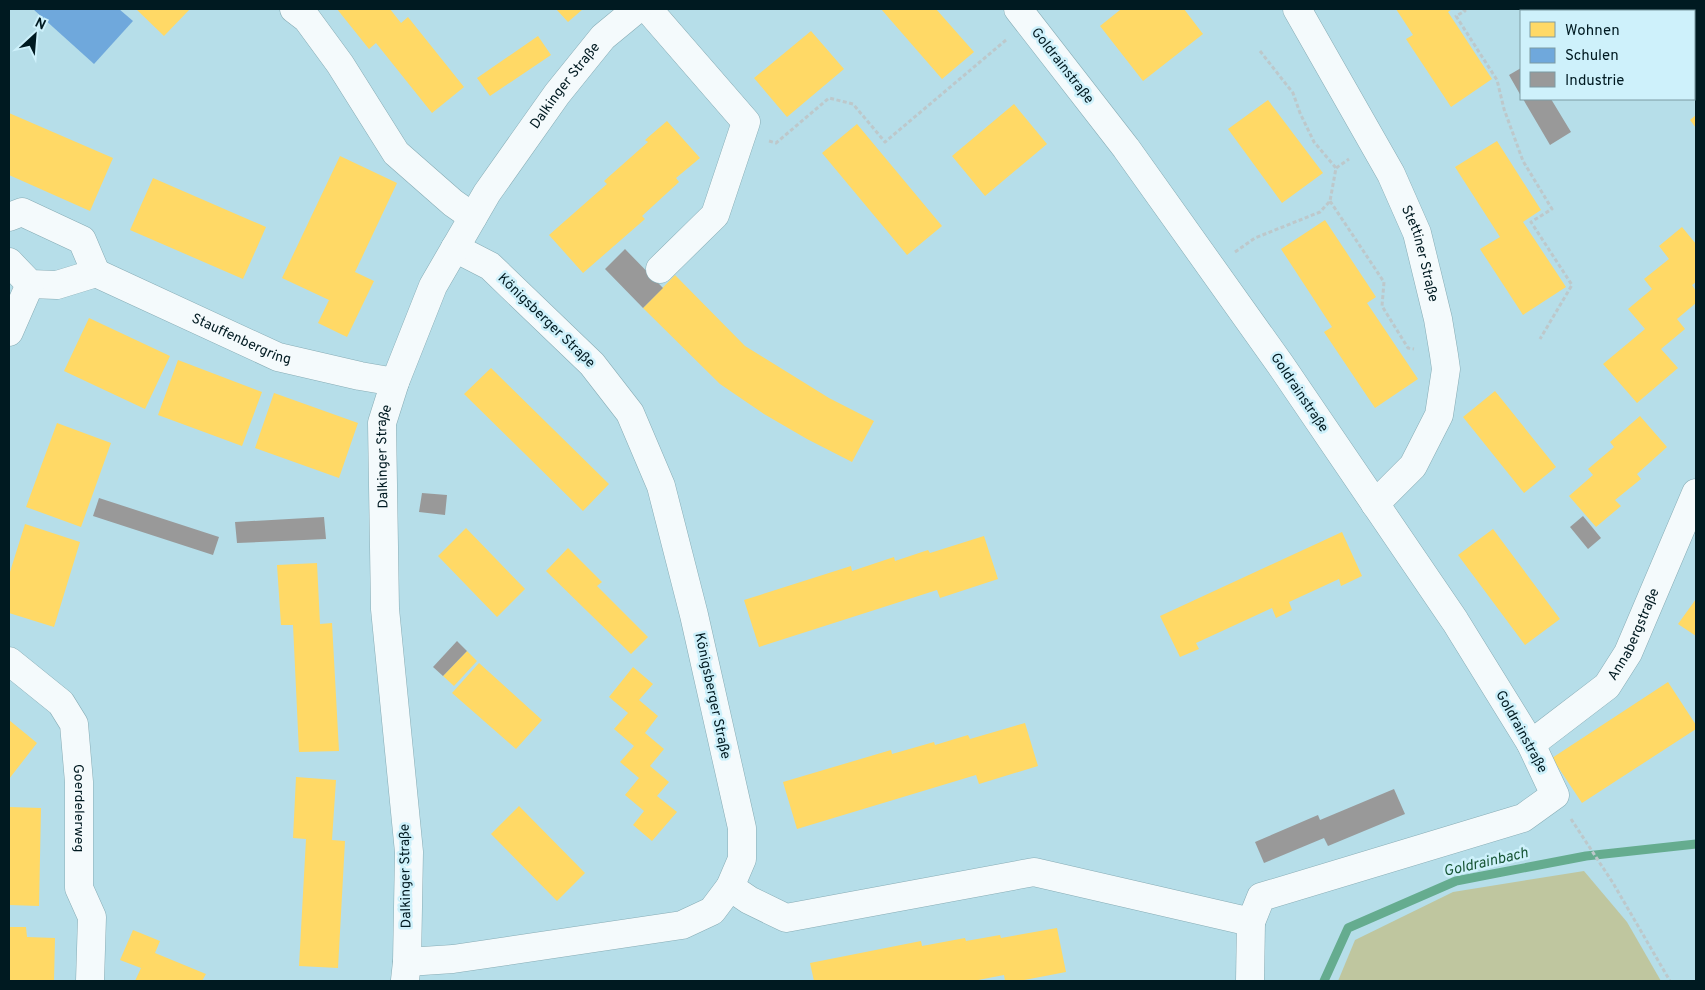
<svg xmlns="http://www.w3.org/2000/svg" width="1705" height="990" viewBox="0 0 1705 990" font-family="Overpass,sans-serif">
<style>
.green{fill:#bfc69f}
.homes{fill:#ffd966}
.schools{fill:#6fa8dc}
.industry{fill:#999}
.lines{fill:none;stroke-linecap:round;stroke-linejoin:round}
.stream{stroke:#65ac8f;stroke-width:9}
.minor-casing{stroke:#87acb5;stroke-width:29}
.path{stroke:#bdc8cb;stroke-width:3;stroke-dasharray:4 2.5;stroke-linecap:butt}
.minor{stroke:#f4fafc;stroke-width:28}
.labels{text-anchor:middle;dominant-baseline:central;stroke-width:5;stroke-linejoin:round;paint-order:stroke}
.street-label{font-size:14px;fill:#001a21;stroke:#cef1fb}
.water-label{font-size:15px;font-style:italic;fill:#185636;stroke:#cef1fb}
</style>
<rect width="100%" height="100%" fill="#b6dee9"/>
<!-- green -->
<path class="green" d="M 1584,871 L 1627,922 L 1661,981 L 1338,981 L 1355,940 L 1453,892 Z"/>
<!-- homes -->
<path class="homes" d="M 136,9 L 190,9 L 164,36 Z
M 337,9 L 390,9 L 401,23 L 408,17 L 464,87 L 432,113 L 376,43 L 369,49 Z
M 556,9 L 583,9 L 568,22 Z
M 881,9 L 936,9 L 974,52 L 942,79 Z
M 1118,9 L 1184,9 L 1203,34 L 1143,81 L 1100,26 L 1120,10 Z
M 1396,9 L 1452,9 L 1448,12 L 1492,79 L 1451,107 L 1406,39 L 1413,35 Z
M 811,31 L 844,69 L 787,117 L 754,78 Z
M 538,36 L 551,55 L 490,96 L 477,78 Z
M 1268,100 L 1323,173 L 1282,203 L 1228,129 Z
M 1014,104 L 1047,144 L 985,196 L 952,156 Z
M 9,113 L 113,158 L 90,211 L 9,175 Z
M 1696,115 L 1696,128 L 1690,120 Z
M 667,121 L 700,158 L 676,178 L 679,182 L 642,216 L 645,219 L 583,273 L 549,235 L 607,184 L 604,181 L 648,142 L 645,140 Z
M 857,124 L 942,226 L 907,255 L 822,153 Z
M 1497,141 L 1541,210 L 1523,222 L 1566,287 L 1523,315 L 1480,249 L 1500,237 L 1455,167 Z
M 340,156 L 397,183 L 355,272 L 374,281 L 347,337 L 318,323 L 329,300 L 282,278 Z
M 153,178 L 266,227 L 243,279 L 130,230 Z
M 1325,220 L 1376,297 L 1367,303 L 1418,379 L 1375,408 L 1324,332 L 1332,327 L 1281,249 Z
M 1682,227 L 1696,244 L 1696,282 L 1692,285 L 1696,291 L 1696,303 L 1677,319 L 1685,329 L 1661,349 L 1678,368 L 1637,403 L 1603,364 L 1645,329 L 1628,309 L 1652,289 L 1644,279 L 1669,259 L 1659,246 Z
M 675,275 L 745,346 L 829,398 L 874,421 L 852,462 L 807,439 L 764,414 L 720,384 L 643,308 Z
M 89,318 L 170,356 L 145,409 L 64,371 Z
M 178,360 L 262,392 L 242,446 L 158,415 Z
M 491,368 L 609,484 L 583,511 L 464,394 Z
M 1495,391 L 1556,467 L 1524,493 L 1463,417 Z
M 274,393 L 358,423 L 339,478 L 255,448 Z
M 1640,416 L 1667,447 L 1637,474 L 1641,479 L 1615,500 L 1621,506 L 1596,527 L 1569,496 L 1593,475 L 1588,469 L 1614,447 L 1610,442 Z
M 57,423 L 111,443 L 81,527 L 26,507 Z
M 25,524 L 80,542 L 54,627 L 9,613 L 9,575 Z
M 466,528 L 525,589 L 497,617 L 438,556 Z
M 1493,529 L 1560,619 L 1525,645 L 1458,555 Z
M 1342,532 L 1362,576 L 1341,586 L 1339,579 L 1289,602 L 1292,610 L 1276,618 L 1272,608 L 1196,643 L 1199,649 L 1180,657 L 1160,616 Z
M 984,536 L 998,579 L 940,598 L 937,590 L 759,647 L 744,600 L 851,566 L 852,571 L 894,557 L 895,561 L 928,550 L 930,553 Z
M 568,548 L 602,582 L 597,586 L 648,637 L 631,654 L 546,571 Z
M 317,563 L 320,624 L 332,623 L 339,751 L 299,752 L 293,625 L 281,625 L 277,565 Z
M 1696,599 L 1696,636 L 1678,624 Z
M 467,651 L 477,661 L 454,686 L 443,676 Z
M 479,663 L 542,720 L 516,749 L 452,693 Z
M 633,667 L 653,684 L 639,700 L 658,716 L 645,733 L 664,749 L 650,766 L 669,782 L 657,796 L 677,812 L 652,841 L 633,825 L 644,811 L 625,795 L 639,778 L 620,762 L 634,746 L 614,729 L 628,713 L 609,697 Z
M 1668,682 L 1696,725 L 1696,729 L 1582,803 L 1552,758 Z
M 9,720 L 37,743 L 9,779 Z
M 1025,723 L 1038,766 L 979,784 L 976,775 L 797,829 L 783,782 L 891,750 L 892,754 L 934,742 L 935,745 L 968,735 L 970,739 Z
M 296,777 L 336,780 L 332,840 L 345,841 L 338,968 L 299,966 L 306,839 L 293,838 Z
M 519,806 L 585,873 L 557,901 L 491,834 Z
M 9,807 L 41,808 L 39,906 L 9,905 Z
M 9,927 L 26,927 L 27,937 L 55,938 L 54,981 L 9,981 Z
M 1057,928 L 1066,972 L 1019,981 L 1005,981 L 1004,975 L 973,981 L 814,981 L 810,963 L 921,941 L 922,946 L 965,938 L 966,941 L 1000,935 L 1001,938 Z
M 133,930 L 160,941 L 155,953 L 206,974 L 202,981 L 135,981 L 141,968 L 120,960 Z"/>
<!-- schools -->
<path class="schools" d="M 33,9 L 119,9 L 133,21 L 94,64 Z"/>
<!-- industry -->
<path class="industry" d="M 1521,68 L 1521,96 L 1509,75 Z
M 1523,99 L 1551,99 L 1571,132 L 1550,145 Z
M 625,249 L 663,288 L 643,308 L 605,269 Z
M 422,493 L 447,495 L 445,515 L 419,512 Z
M 99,498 L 219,537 L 213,555 L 93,516 Z
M 1583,516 L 1601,538 L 1588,549 L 1570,527 Z
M 324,517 L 326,539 L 237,543 L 235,522 Z
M 457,641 L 467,651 L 443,676 L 433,667 Z
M 1394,789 L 1405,814 L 1328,846 L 1324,838 L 1264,863 L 1255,842 L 1318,815 L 1320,820 Z"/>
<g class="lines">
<!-- stream -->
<path class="stream" d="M 1324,981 L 1348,928 L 1456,881 L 1586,856 L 1696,844"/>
<!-- minor casing -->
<g class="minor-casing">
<g id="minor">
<path d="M 294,9 L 307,19 L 340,64 L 396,153 L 453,203 L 473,217"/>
<path d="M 648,9 L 746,122 L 715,215 L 660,269"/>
<path id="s1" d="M 1297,9 L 1391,174 L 1417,233 L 1438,319 L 1444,355 L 1446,369 L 1439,415 L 1413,466 L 1375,504"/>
<path d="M 9,217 L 22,212 L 82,240 L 96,273"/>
<path d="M 9,262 L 30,284 L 57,285 L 96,273"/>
<path id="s2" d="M 96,273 L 278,357 L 360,376 L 395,382"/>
<path d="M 9,332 L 30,284"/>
<path id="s3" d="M 9,661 L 61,703 L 74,724 L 79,782 L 79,888 L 92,917 L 90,981"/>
<path id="s4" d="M 1531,744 L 1607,686 L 1628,653 L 1696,493"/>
<path d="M 730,887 L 749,900 L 786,918 L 1034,872 L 1251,922 L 1261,897 L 1523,818 L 1555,795 L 1531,744 L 1455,621 L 1280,364 L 1126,148 L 1018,9"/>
<path d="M 407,962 L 453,959 L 682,925 L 712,911 L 730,887 L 742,859 L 742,828 L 694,615 L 661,486 L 630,413 L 592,364 L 490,266 L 455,248"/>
<path id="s5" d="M 405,980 L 407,962 L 409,852 L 385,609 L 382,423 L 395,382 L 433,286 L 487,193 L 557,94 L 603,37 L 637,9"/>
<path d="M 1250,981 L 1251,922"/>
</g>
</g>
<!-- path -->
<path class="path" d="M 1463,9 L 1465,11 L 1456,16 L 1497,80 L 1504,109 L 1523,161 L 1552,209 L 1531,222 L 1572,285 L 1540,339
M 1260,51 L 1293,93 L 1300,113 L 1314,142 L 1336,168
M 769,141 L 776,143 L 829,98 L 853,104 L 885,142 L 1006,40
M 1330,201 L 1384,282 L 1382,306 L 1408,348 L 1414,349
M 1235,252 L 1255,238 L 1320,212 L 1330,201 L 1336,168 L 1349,159
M 1571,819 L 1613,883 L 1670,981"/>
<!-- minor -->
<use href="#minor" class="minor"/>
</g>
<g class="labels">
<!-- street labels -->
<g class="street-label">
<text transform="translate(1062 66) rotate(52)">Goldrainstraße</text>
<text stroke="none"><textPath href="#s5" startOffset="945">Dalkinger Straße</textPath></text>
<text stroke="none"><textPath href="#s1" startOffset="275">Stettiner Straße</textPath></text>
<text transform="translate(546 321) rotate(44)">Königsberger Straße</text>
<text stroke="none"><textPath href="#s2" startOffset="160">Stauffenbergring</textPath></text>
<text transform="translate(1299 393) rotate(56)">Goldrainstraße</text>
<text stroke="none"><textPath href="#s5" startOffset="525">Dalkinger Straße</textPath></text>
<text stroke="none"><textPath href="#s4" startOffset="154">Annabergstraße</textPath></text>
<text transform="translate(712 696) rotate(78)">Königsberger Straße</text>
<text transform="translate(1521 732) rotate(61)">Goldrainstraße</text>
<text stroke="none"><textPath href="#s3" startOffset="176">Goerdelerweg</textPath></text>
<text transform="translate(406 876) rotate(-91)">Dalkinger Straße</text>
</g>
<!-- water labels -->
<g class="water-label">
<text transform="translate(1486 863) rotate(-13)">Goldrainbach</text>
</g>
</g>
<!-- border -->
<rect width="1705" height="990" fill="none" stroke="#001a21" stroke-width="20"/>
<!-- legend -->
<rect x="1520" y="10" width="175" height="90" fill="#cef1fb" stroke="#7c9ba4"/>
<rect x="1530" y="22" width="25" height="15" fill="#ffd966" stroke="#7c9ba4"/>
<text x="1565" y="35" font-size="15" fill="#001a21">Wohnen</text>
<rect x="1530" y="48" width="25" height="15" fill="#6fa8dc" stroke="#7c9ba4"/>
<text x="1565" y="60" font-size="15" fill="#001a21">Schulen</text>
<rect x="1530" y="72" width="25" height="15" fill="#999999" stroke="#7c9ba4"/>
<text x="1565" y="85" font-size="15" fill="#001a21">Industrie</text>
<!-- north arrow -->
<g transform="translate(35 35) rotate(26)" stroke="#cef1fb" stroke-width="4" paint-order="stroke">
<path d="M0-4L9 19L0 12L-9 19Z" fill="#001a21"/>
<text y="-8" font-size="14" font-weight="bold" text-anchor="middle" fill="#001a21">N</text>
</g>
</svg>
